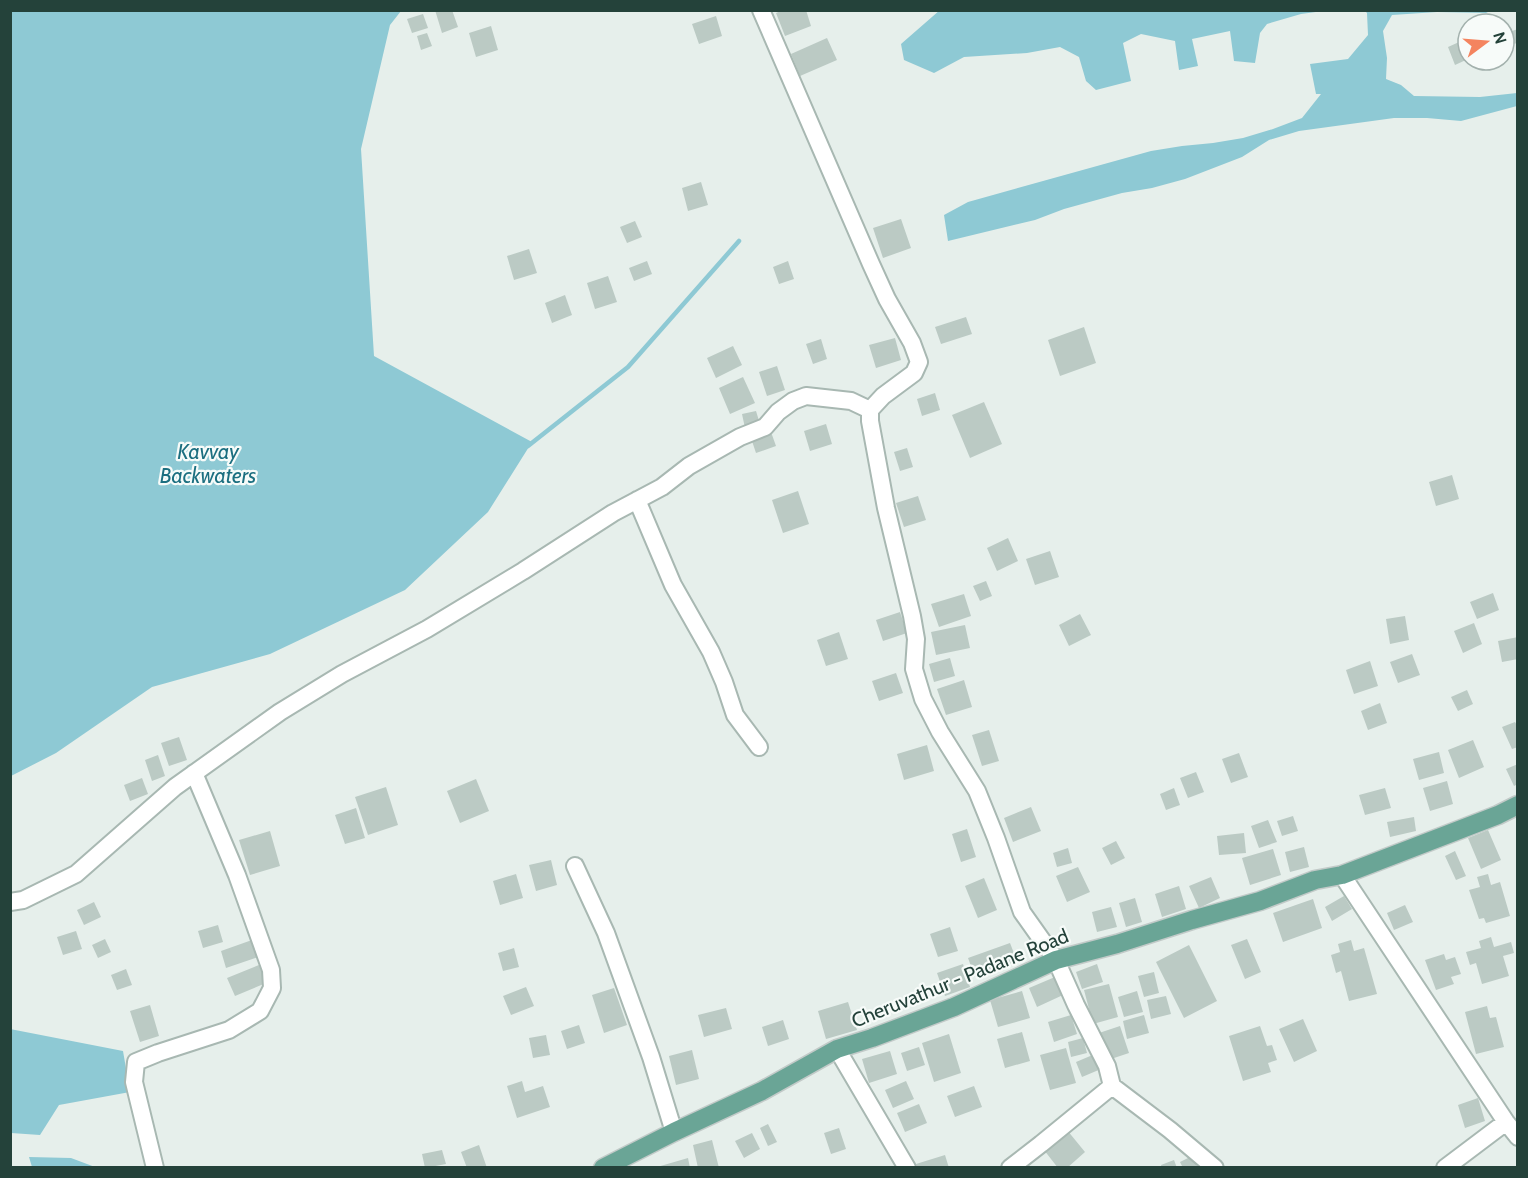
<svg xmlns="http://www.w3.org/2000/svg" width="1528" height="1178" viewBox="0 0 1528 1178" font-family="Cabin,sans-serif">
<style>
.water{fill:#8ec9d4}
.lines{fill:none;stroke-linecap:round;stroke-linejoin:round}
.stream{stroke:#8ec9d4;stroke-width:4.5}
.building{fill:#bbcac4}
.minor-casing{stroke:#a8b8b2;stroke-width:20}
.major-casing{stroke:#c2cac8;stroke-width:21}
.minor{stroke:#fff;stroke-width:16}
.major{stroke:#6aa596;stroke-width:18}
.labels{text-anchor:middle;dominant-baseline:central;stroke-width:4.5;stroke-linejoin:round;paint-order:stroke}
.street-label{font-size:20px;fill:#24423a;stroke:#f7fbf9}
.water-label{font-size:21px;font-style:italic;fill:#1c6f80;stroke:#f7fbf9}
</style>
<rect width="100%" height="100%" fill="#e6efeb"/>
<!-- water -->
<path class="water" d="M 11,10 L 401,11 L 390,25 L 361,149 L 374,356 L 532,442 L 488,512 L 405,590 L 270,654 L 152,687 L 56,753 L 11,776 Z
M 940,10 L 1323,10 L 1323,11 L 1301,14 L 1267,24 L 1260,33 L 1255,63 L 1234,61 L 1230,31 L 1192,39 L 1198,66 L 1179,70 L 1175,41 L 1141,34 L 1123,43 L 1131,81 L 1096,90 L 1086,81 L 1079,57 L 1060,47 L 1027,53 L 964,57 L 934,73 L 904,60 L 901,44 Z
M 1365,11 L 1490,11 L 1486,13 L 1437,12 L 1392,15 L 1383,31 L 1387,58 L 1386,79 L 1401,85 L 1414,96 L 1480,97 L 1517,93 L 1517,106 L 1461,121 L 1427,118 L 1394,118 L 1299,131 L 1269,140 L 1242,157 L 1185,179 L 1152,188 L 1122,193 L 1064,209 L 1035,220 L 948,241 L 944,215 L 968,202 L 1151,151 L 1182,146 L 1213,143 L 1243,138 L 1273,129 L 1302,118 L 1321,94 L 1316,94 L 1310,64 L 1348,59 L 1368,35 L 1367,13 Z
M 10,1029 L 123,1051 L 130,1092 L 59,1105 L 40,1135 L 11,1133 Z
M 29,1157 L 71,1158 L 95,1167 L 32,1167 Z"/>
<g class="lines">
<!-- stream -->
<path class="stream" d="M 528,446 L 628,367 L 739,241"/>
</g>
<!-- building -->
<path class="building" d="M 435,10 L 452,10 L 458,27 L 442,33 Z
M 783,10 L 806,10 L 811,26 L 785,36 L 776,13 Z
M 423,14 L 428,28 L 412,33 L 407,19 Z
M 716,16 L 722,36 L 699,44 L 692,24 Z
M 491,26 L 498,50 L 476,57 L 469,33 Z
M 1518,29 L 1518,43 L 1513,44 L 1509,32 Z
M 427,33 L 432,46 L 421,50 L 417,36 Z
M 827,38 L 837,60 L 800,76 L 791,54 Z
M 1468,38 L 1468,59 L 1455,65 L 1448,47 Z
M 701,182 L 708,205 L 688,211 L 682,188 Z
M 901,219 L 911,248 L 883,258 L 873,228 Z
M 635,221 L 642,237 L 627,243 L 620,227 Z
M 529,249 L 537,273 L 514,280 L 507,256 Z
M 647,261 L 652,274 L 634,281 L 629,268 Z
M 788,261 L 794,279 L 779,284 L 773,267 Z
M 608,276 L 617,302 L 595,309 L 587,283 Z
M 565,295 L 572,315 L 552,323 L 545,303 Z
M 966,317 L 972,334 L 941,344 L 935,327 Z
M 1084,327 L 1096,363 L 1060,376 L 1048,340 Z
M 895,338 L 901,360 L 876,368 L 869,345 Z
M 821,339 L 827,359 L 813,364 L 806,344 Z
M 733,346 L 742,365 L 716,378 L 707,358 Z
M 777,366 L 785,390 L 767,396 L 759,372 Z
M 743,377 L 755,403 L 730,414 L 719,388 Z
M 935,393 L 940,410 L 922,416 L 917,399 Z
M 984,402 L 1002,444 L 970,458 L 952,415 Z
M 756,411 L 760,424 L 745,428 L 742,414 Z
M 826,424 L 832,444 L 810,451 L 804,431 Z
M 771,432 L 776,446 L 756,453 L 751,438 Z
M 907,448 L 913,467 L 900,471 L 894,452 Z
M 1452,475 L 1459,499 L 1436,506 L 1429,482 Z
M 798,491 L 809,524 L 783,533 L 772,500 Z
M 918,496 L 926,520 L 904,527 L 896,503 Z
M 1008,538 L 1018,561 L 997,571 L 987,548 Z
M 1050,551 L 1059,577 L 1035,585 L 1026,559 Z
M 986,581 L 992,596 L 980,601 L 973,586 Z
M 1493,593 L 1499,610 L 1477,619 L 1470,602 Z
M 964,594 L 971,616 L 939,627 L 931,604 Z
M 900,612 L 907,633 L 883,641 L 876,620 Z
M 1080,614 L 1091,635 L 1069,646 L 1059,625 Z
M 1405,616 L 1409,640 L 1390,644 L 1386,619 Z
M 1474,623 L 1482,644 L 1463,653 L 1454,631 Z
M 965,625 L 970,648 L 936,655 L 931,632 Z
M 839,632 L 848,659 L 826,666 L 817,640 Z
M 1518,637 L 1518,659 L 1502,662 L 1498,641 Z
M 1412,654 L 1420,675 L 1398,683 L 1390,662 Z
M 950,658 L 955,676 L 934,682 L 929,664 Z
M 1370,661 L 1378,686 L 1354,694 L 1346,670 Z
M 896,673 L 903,693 L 879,701 L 872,681 Z
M 964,680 L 972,707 L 946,715 L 937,689 Z
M 1467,690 L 1473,704 L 1458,711 L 1451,697 Z
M 1380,703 L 1387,723 L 1368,730 L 1361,711 Z
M 1515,722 L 1518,727 L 1518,747 L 1512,749 L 1502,727 Z
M 989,730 L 999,761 L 982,766 L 972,735 Z
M 179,737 L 187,760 L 169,766 L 161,743 Z
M 1473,740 L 1484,767 L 1459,778 L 1448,750 Z
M 927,745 L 934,771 L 904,780 L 897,754 Z
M 1439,752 L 1444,773 L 1419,780 L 1413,759 Z
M 1239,753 L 1248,777 L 1231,783 L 1222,759 Z
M 158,755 L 165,776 L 152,781 L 145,760 Z
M 1518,764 L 1518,784 L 1514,786 L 1506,769 Z
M 1196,772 L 1204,792 L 1188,798 L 1180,778 Z
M 142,778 L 148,794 L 130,801 L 124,785 Z
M 476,779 L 489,811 L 460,823 L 447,791 Z
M 1447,781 L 1453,804 L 1430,811 L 1423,788 Z
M 386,787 L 398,825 L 368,835 L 355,797 Z
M 1174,788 L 1180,805 L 1166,810 L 1160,794 Z
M 1385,788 L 1391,808 L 1365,815 L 1359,795 Z
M 1031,807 L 1041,831 L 1013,842 L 1004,818 Z
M 356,808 L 365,838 L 345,844 L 335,815 Z
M 1293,816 L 1298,831 L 1282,836 L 1277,821 Z
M 1414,817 L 1416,831 L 1390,837 L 1387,822 Z
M 1268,820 L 1277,842 L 1259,848 L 1251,826 Z
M 967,829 L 976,857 L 961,862 L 952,834 Z
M 1488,830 L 1501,860 L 1481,869 L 1468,838 Z
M 270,831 L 280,866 L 250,875 L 239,840 Z
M 1244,833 L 1246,853 L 1219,855 L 1217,836 Z
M 1116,841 L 1125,858 L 1111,865 L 1102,848 Z
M 1304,847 L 1309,867 L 1290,872 L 1285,852 Z
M 1068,848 L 1072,863 L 1057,867 L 1053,853 Z
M 1273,849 L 1281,875 L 1250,885 L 1242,858 Z
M 1455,851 L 1466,876 L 1456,880 L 1445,856 Z
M 551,860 L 557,885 L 536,891 L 529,865 Z
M 1078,867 L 1090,892 L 1067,902 L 1056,876 Z
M 516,874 L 523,898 L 500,905 L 493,881 Z
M 1488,874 L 1491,885 L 1500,882 L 1510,916 L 1486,923 L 1484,918 L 1479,919 L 1469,890 L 1480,887 L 1477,877 Z
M 1211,877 L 1220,898 L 1199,908 L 1189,886 Z
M 984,878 L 997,910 L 978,918 L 965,886 Z
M 1179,886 L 1186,909 L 1162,917 L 1155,894 Z
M 1344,896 L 1352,909 L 1332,921 L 1325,907 Z
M 1135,898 L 1142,922 L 1126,927 L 1119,903 Z
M 1313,899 L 1322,928 L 1283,942 L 1273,913 Z
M 94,902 L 101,917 L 84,925 L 77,910 Z
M 1405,905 L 1413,922 L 1394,930 L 1387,913 Z
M 1111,907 L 1117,927 L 1097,932 L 1092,912 Z
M 218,925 L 223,942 L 203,948 L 198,931 Z
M 950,927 L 958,951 L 938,957 L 930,934 Z
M 76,931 L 82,949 L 63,955 L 57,937 Z
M 1491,937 L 1494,947 L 1511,942 L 1514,953 L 1503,956 L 1509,976 L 1482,984 L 1476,963 L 1470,965 L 1466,952 L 1481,948 L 1479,941 Z
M 105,939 L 111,952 L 98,958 L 92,945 Z
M 1247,939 L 1261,972 L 1245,979 L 1231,945 Z
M 252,940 L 258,957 L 226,968 L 221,951 Z
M 1351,940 L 1354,951 L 1364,948 L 1377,994 L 1349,1001 L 1341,971 L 1336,973 L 1331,955 L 1340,952 L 1338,944 Z
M 1010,943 L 1017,961 L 975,977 L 968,958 Z
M 1189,945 L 1217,1001 L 1184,1018 L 1156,962 Z
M 514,948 L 519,967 L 503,971 L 498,953 Z
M 1444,954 L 1446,960 L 1455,957 L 1461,974 L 1451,977 L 1454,984 L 1436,990 L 1425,960 Z
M 963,964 L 970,987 L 945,996 L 937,973 Z
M 1097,964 L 1103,982 L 1082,989 L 1076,972 Z
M 259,965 L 266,983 L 235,996 L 227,978 Z
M 126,969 L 132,985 L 117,990 L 111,975 Z
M 1154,972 L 1159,993 L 1144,997 L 1138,976 Z
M 1055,977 L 1063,995 L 1037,1007 L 1029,988 Z
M 1109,984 L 1118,1017 L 1093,1024 L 1084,990 Z
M 526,987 L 534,1006 L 511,1015 L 503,996 Z
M 614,988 L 627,1025 L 604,1033 L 592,995 Z
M 1022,991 L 1030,1018 L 998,1027 L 990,1000 Z
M 1137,991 L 1143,1012 L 1124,1017 L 1118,997 Z
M 1166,996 L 1171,1014 L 1151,1019 L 1147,1000 Z
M 848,1002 L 857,1030 L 826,1039 L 818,1011 Z
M 150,1005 L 159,1036 L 140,1042 L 130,1011 Z
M 1487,1006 L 1490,1018 L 1496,1017 L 1504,1047 L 1476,1054 L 1465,1012 Z
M 726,1008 L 732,1029 L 704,1037 L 698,1015 Z
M 1071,1015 L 1077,1034 L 1054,1042 L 1048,1022 Z
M 1144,1015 L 1149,1033 L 1127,1039 L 1123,1021 Z
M 1303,1019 L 1317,1051 L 1294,1062 L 1279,1029 Z
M 783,1020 L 789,1039 L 768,1046 L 762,1027 Z
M 579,1025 L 585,1043 L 567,1049 L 561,1031 Z
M 1120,1026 L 1129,1053 L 1108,1060 L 1099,1033 Z
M 1260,1026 L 1267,1046 L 1272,1045 L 1277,1060 L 1268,1063 L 1271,1072 L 1243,1081 L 1229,1036 Z
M 1022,1032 L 1030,1061 L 1005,1068 L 997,1039 Z
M 949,1034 L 961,1073 L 934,1082 L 922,1043 Z
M 546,1035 L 550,1055 L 533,1058 L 529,1038 Z
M 1083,1038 L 1087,1053 L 1071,1057 L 1068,1042 Z
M 919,1047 L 925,1065 L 907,1071 L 901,1053 Z
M 1066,1048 L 1076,1083 L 1050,1090 L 1040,1055 Z
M 692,1050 L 699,1079 L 676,1085 L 669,1056 Z
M 890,1051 L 897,1074 L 869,1083 L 862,1059 Z
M 1095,1054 L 1101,1069 L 1082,1077 L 1076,1062 Z
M 522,1081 L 525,1092 L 543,1086 L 550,1107 L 517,1118 L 507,1086 Z
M 906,1081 L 914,1099 L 893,1108 L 885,1090 Z
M 974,1086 L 982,1107 L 955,1117 L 947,1096 Z
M 1478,1098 L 1485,1121 L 1465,1128 L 1458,1105 Z
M 919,1104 L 927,1123 L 905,1132 L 897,1113 Z
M 768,1124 L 777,1142 L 768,1146 L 760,1128 Z
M 839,1128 L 846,1149 L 831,1154 L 824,1133 Z
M 1067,1130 L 1085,1152 L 1067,1168 L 1058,1168 L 1044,1150 Z
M 752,1133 L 760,1149 L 744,1158 L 735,1141 Z
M 712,1140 L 719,1168 L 698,1168 L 693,1145 Z
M 479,1145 L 487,1168 L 467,1168 L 461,1152 Z
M 442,1150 L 446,1164 L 425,1168 L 422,1154 Z
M 945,1155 L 949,1168 L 917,1168 L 916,1164 Z
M 1192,1156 L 1198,1168 L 1183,1168 L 1180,1162 Z
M 688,1158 L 690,1168 L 657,1168 L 657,1167 Z
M 1174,1160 L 1177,1168 L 1162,1168 L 1161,1165 Z"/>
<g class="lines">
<!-- minor casing -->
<g class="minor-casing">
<path id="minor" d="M 761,10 L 871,264 L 887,299 L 912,343 L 919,362 L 914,373 L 883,396 L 870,410 L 870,421 L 886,508 L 912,616 L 916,639 L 914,669 L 923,699 L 940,732 L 977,791 L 996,838 L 1022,912 L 1056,960 L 1076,1005 L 1107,1066 L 1112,1086 L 1041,1144 L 1010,1168
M 637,500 L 673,585 L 711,652 L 724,682 L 735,715 L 759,747
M 575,866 L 606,933 L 651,1057 L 674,1132
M 1342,875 L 1506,1122 L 1518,1137
M 10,902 L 23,900 L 76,874 L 175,787 L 280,712 L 342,674 L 427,629 L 523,571 L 613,513 L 662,487 L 689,466 L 740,437 L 765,427 L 778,412 L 793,401 L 806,396 L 851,401 L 870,410
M 837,1049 L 907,1168
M 1112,1086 L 1170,1130 L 1215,1168
M 155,1168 L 134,1082 L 136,1062 L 158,1053 L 229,1030 L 260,1011 L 272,988 L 271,970 L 237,875 L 194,773
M 1445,1168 L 1506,1122"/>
</g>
<!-- major casing -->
<g class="major-casing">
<path id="major" d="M 603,1168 L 674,1132 L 762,1091 L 837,1049 L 872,1038 L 954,1007 L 1056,960 L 1117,944 L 1192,920 L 1260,901 L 1315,880 L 1342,875 L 1498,815 L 1518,805"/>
</g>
<!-- minor -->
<use href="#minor" class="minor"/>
<!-- major -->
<use href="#major" class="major"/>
</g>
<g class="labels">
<!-- street labels -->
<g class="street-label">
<text transform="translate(960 978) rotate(-22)">Cheruvathur - Padane Road</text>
</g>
<!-- water labels -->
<g class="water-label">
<text x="208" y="451">Kavvay<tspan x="208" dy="24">Backwaters</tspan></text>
</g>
</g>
<!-- border -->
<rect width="1528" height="1178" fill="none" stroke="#24423a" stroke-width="24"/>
<!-- north arrow -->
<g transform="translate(1486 42) rotate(74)"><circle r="28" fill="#f7fbf9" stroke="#a3b1ad" stroke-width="1.5"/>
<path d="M0-4.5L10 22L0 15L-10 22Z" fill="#f4845f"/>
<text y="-9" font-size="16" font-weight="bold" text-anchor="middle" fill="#24423a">N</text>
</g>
</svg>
